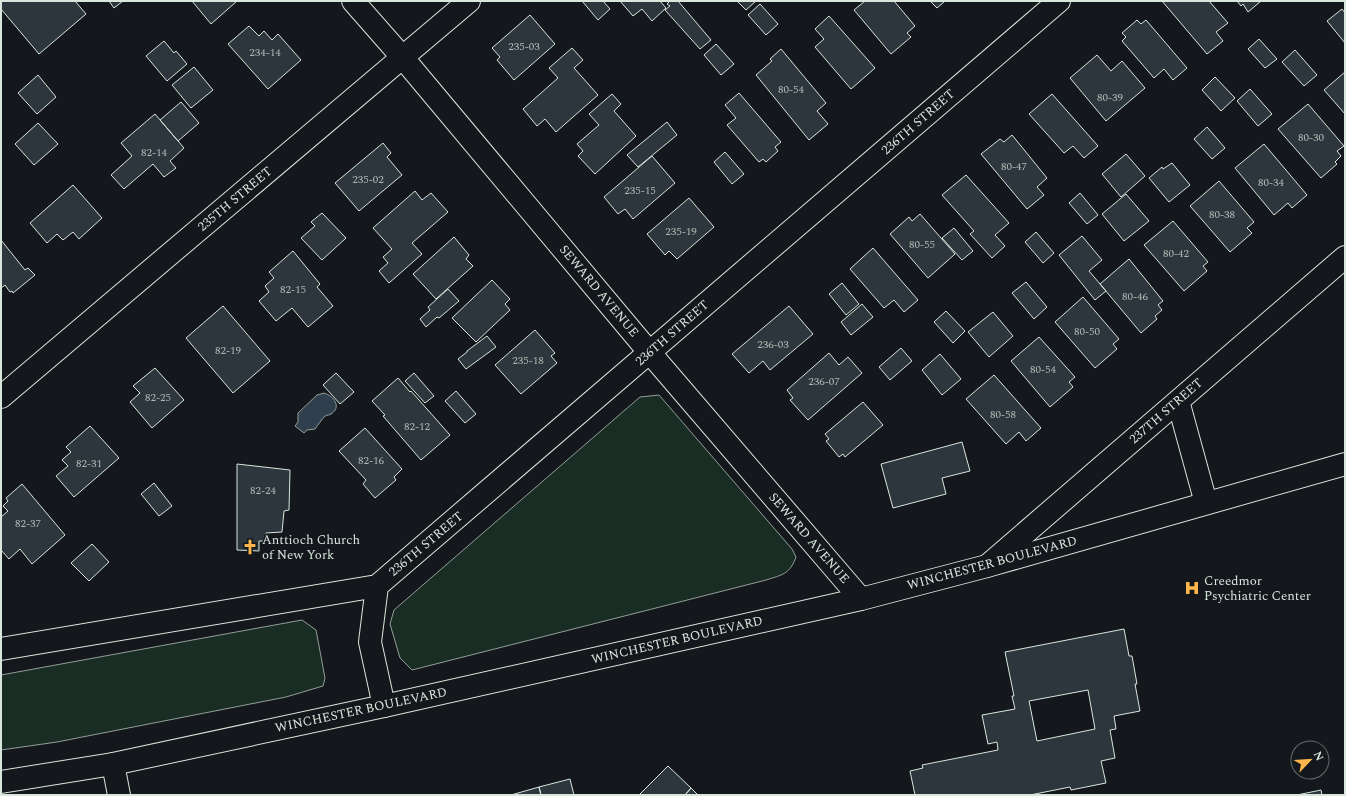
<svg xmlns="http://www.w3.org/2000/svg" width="1346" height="796" viewBox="0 0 1346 796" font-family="Spectral,serif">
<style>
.green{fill:#1a2d24;stroke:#939e99}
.water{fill:#2f3f4d;stroke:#939e99}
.building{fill:#2c363c;stroke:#d8e6dc;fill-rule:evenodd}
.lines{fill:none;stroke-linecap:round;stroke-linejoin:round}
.minor-casing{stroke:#d8e6dc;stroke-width:24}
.major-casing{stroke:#d8e6dc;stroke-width:24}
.minor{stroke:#14181c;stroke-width:22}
.major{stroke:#14181c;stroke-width:22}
.labels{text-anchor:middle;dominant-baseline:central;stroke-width:3;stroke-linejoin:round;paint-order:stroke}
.number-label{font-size:11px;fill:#adbab4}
.street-label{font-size:13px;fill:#d8e6dc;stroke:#14181c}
.poi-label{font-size:13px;fill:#d8e6dc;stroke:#14181c;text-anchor:start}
</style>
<rect width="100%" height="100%" fill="#14181c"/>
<!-- green -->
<path class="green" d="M 659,395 L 792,549 L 796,557 C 790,574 782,575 766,580 L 412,670 L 400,658 L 390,624 L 394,610 L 640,397 Z
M 302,620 L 316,630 L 325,678 L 323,686 L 286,697 L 57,742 L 1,750 L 1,675 Z"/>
<!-- water -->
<path class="water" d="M 324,393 C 334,396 342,407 331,414 C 330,415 327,415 325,416 C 322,419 318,425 315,429 L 307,430 L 304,433 L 295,426 L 298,422 L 298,413 L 317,395 Z"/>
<!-- building -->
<path class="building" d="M 1,1 L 75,1 L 86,14 L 39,54 L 1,9 Z
M 109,1 L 123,1 L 114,8 Z
M 192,1 L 237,1 L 211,24 Z
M 582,1 L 603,1 L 610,9 L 598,20 Z
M 620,1 L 660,1 L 666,8 L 652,21 L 642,9 L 633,16 Z
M 670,1 L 678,1 L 711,40 L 700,49 L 665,10 L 670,6 L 667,4 Z
M 737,1 L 756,1 L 746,10 Z
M 865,1 L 894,1 L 915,26 L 907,33 L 911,37 L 891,54 L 854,10 Z
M 930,1 L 945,1 L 937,8 Z
M 1162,1 L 1209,1 L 1228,23 L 1216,32 L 1223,41 L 1207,54 Z
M 1237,1 L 1261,1 L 1248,12 L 1243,4 L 1241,6 Z
M 760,4 L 778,24 L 766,35 L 748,15 Z
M 1342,9 L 1345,13 L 1345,43 L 1327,21 Z
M 530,15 L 555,44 L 514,80 L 497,60 L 500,57 L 492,48 Z
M 829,16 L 875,68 L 851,89 L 815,47 L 824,39 L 815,29 Z
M 1137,20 L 1141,24 L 1146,20 L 1187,68 L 1173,80 L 1164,69 L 1154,78 L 1122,41 L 1126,37 L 1122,33 Z
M 249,26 L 259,36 L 264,31 L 272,40 L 278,34 L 301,60 L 268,89 L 228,44 Z
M 1259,39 L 1277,59 L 1265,68 L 1248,49 Z
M 164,41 L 174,53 L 176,51 L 187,64 L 167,81 L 146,56 Z
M 716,44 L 734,64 L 721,75 L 704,55 Z
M 572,48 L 583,60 L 574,68 L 598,95 L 556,132 L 545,119 L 537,126 L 523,109 L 558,78 L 549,68 Z
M 781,49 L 826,103 L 817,111 L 828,124 L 809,140 L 756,75 L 772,61 L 770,59 Z
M 1295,50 L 1317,75 L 1304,86 L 1282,62 Z
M 1097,55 L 1111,71 L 1122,61 L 1145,88 L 1106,121 L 1070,78 Z
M 194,67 L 213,90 L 191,108 L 172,85 Z
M 1345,72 L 1345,114 L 1324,90 Z
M 38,75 L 56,97 L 37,114 L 18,93 Z
M 1215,77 L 1235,98 L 1221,111 L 1202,90 Z
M 1250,89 L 1272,114 L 1258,126 L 1237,101 Z
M 739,93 L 781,142 L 775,147 L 778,151 L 766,162 L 763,159 L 759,162 L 727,125 L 736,118 L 725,105 Z
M 612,94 L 621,104 L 614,111 L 636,136 L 595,174 L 578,156 L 583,151 L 577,144 L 599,125 L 589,114 Z
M 1052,94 L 1098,146 L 1084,158 L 1073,146 L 1064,153 L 1029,114 Z
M 181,102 L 199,123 L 178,141 L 160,120 Z
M 1308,104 L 1344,146 L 1337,151 L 1341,156 L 1335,162 L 1337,164 L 1321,178 L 1278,129 Z
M 155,114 L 184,148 L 170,161 L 176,168 L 164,177 L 153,164 L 124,189 L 111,175 L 132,156 L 121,143 Z
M 667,122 L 677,135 L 638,167 L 627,155 Z
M 38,123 L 58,144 L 34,165 L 15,144 Z
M 1207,127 L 1225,148 L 1212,159 L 1194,139 Z
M 1012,135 L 1047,178 L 1037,187 L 1044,195 L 1027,209 L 981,154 L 1000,139 L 1004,142 Z
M 383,143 L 391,153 L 387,157 L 402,175 L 359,211 L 335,183 Z
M 1264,144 L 1307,195 L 1292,208 L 1288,203 L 1274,215 L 1235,168 Z
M 725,152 L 744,174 L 732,184 L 714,162 Z
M 1126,154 L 1145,176 L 1121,197 L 1102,174 Z
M 652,156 L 675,183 L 633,219 L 625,209 L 618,214 L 604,197 Z
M 1172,163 L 1190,185 L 1169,202 L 1149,178 L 1162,167 L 1163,169 Z
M 966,175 L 1009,223 L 995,235 L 1005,246 L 992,258 L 970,234 L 974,231 L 942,195 Z
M 1219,181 L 1254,222 L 1247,228 L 1252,233 L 1230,252 L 1190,206 Z
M 73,185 L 102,218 L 79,239 L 73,232 L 63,240 L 57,234 L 47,243 L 30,223 Z
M 415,191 L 422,200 L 431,193 L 448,212 L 412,243 L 422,254 L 389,283 L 379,271 L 388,263 L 383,257 L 392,249 L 373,228 Z
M 1080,193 L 1098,215 L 1087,224 L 1069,203 Z
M 1126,194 L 1149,221 L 1124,241 L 1102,214 Z
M 689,198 L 714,227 L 677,259 L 669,251 L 665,255 L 647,234 Z
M 322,213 L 346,238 L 322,260 L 301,238 L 315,226 L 311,222 Z
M 920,214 L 955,254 L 928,278 L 890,234 L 909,217 L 912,221 Z
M 1173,221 L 1208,262 L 1203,266 L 1207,271 L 1184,291 L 1144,245 Z
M 954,228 L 973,251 L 962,260 L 942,238 Z
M 1036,232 L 1054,253 L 1043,263 L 1025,242 Z
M 1082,236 L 1102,260 L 1089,271 L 1106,291 L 1095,300 L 1059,255 Z
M 454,237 L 469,255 L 466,259 L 473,266 L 436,299 L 413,274 Z
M 1,240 L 25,270 L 28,268 L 35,275 L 13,293 L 12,291 L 10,292 L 5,285 L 1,288 Z
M 873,248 L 918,300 L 904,312 L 894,300 L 884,308 L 850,269 Z
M 293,251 L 320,284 L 317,287 L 333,306 L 308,327 L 292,308 L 276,321 L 259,301 L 269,292 L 265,286 L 274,278 L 269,272 Z
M 1129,259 L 1163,301 L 1158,305 L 1162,310 L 1155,316 L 1157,319 L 1141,333 L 1100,284 Z
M 492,280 L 510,299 L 505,304 L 510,310 L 476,342 L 452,318 Z
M 1026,282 L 1047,307 L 1034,319 L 1012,293 Z
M 842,283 L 859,304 L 846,315 L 829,294 Z
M 448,289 L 459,301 L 439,318 L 437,317 L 426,327 L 420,319 L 430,310 L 428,307 Z
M 1083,297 L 1119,339 L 1113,344 L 1117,349 L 1095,368 L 1055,322 Z
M 862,304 L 873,317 L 851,335 L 841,322 Z
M 223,306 L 270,361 L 233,393 L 186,338 Z
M 789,306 L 813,334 L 770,370 L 763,361 L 749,373 L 732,354 Z
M 946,311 L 965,331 L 953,343 L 934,322 Z
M 993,312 L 1013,336 L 989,357 L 968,332 Z
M 535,330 L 555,353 L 551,356 L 557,363 L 521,394 L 495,365 Z
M 487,336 L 496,347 L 466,369 L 458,359 L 467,352 L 467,351 Z
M 1039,337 L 1075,377 L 1069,382 L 1073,387 L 1050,407 L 1011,361 Z
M 901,348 L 912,361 L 890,380 L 879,367 Z
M 829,353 L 839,365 L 848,357 L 862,373 L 808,420 L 790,400 L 793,398 L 787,390 Z
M 940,354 L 961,379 L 942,395 L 922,370 Z
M 155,368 L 184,400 L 152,428 L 130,402 L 140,393 L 133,386 Z
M 336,373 L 354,392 L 340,404 L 323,385 Z
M 414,373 L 434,396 L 425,403 L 405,381 Z
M 994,375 L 1041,428 L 1026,441 L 1019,432 L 1006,444 L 966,399 Z
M 398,378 L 410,392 L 411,391 L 450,435 L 421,460 L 383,416 L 385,415 L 372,401 Z
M 456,391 L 476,414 L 465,423 L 445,401 Z
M 863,402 L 883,425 L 845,457 L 843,454 L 839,457 L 826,441 L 829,439 L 825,434 Z
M 90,426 L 119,458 L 74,497 L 56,476 L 68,466 L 62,460 L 71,452 L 66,447 Z
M 365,428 L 402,469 L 394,477 L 396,480 L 375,498 L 363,484 L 366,480 L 339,451 Z
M 962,442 L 970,471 L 942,478 L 946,494 L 893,508 L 881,464 Z
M 237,464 L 290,470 L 289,510 L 284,511 L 282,532 L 266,533 L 267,541 L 259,541 L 259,551 L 237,550 Z
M 154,483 L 172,506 L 159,516 L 141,494 Z
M 22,484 L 65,535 L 32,564 L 20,549 L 9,559 L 1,550 L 1,517 L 8,511 L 3,506 L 8,501 L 6,498 Z
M 92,544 L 109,562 L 89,581 L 71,563 Z
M 1124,629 L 1129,656 L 1132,656 L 1137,684 L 1135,684 L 1140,711 L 1114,716 L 1116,729 L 1110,730 L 1115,758 L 1101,761 L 1106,783 L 1071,790 L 1070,787 L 1030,795 L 915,795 L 910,771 L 923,768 L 922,765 L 998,750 L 997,742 L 988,744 L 982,715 L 1015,709 L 1012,696 L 1014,696 L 1005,652 ZM 1088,690 L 1095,729 L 1037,741 L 1029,701 Z
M 668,766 L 691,788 L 685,795 L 639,795 Z
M 570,779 L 574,795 L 541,795 L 539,787 Z
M 539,787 L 541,795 L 511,795 Z
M 691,788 L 698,795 L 685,795 Z
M 1321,790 L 1322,795 L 1297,795 Z"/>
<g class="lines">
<!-- minor casing -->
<g class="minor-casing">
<path id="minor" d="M 353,1 L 403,58 L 650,353 L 861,599
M 1,397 L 469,1
M 1178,401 L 1206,503
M 987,566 L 1345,257
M 1,649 L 377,586
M 384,706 L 370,642 L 377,586 L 1059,1
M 113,764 L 119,795"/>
</g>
<!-- major casing -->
<g class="major-casing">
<path id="major" d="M 1,782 L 113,764 L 384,706 L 861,599 L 987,566 L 1345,464"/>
</g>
<!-- minor -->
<use href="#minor" class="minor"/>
<!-- major -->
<use href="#major" class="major"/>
</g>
<!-- icons -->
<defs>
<g id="church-bare" transform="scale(1.2)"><path d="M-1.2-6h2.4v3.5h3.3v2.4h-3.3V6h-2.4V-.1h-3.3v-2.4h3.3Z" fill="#ffb74d" stroke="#14181c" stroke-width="2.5" paint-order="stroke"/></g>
<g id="hospital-bare" transform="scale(1.2)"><path d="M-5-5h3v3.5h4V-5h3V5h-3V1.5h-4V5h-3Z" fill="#ffb74d" stroke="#14181c" stroke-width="2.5" paint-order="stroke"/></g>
</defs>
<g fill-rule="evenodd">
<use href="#church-bare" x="250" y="547"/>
<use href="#hospital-bare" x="1192" y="588"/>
</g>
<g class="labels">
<!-- number labels -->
<g class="number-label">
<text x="524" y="46">235-03</text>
<text x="265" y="52">234-14</text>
<text x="791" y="89">80-54</text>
<text x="1110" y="97">80-39</text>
<text x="1311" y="137">80-30</text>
<text x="154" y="152">82-14</text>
<text x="1014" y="166">80-47</text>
<text x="368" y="179">235-02</text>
<text x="1271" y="182">80-34</text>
<text x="640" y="190">235-15</text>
<text x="1222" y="214">80-38</text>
<text x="681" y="231">235-19</text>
<text x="922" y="244">80-55</text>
<text x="1176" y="253">80-42</text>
<text x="293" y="289">82-15</text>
<text x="1135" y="296">80-46</text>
<text x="1087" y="331">80-50</text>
<text x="773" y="344">236-03</text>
<text x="228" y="350">82-19</text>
<text x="528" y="360">235-18</text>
<text x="1043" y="369">80-54</text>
<text x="824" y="381">236-07</text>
<text x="158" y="397">82-25</text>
<text x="1003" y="414">80-58</text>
<text x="417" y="426">82-12</text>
<text x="371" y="460">82-16</text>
<text x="89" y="463">82-31</text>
<text x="263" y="490">82-24</text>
<text x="28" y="523">82-37</text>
</g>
<!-- street labels -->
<g class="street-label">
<text transform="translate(918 122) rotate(-41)">236TH STREET</text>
<text transform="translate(235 199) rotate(-40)">235TH STREET</text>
<text transform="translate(599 291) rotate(50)">SEWARD AVENUE</text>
<text transform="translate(672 333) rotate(-41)">236TH STREET</text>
<text transform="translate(1166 411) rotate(-41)">237TH STREET</text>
<text transform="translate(809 538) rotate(49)">SEWARD AVENUE</text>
<text transform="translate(426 544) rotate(-40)">236TH STREET</text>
<text transform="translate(992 563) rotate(-15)">WINCHESTER BOULEVARD</text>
<text transform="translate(677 640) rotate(-13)">WINCHESTER BOULEVARD</text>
<text transform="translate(361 710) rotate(-12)">WINCHESTER BOULEVARD</text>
</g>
<!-- poi labels -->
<g class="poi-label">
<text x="262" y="540">Anttioch Church<tspan x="262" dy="15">of New York</tspan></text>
<text x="1204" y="581">Creedmor<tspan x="1204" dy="15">Psychiatric Center</tspan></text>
</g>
</g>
<!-- border -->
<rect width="1346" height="796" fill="none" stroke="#d8e6dc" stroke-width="4"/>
<!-- north arrow -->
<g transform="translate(1310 760) rotate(65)"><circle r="19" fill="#14181c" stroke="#626a69"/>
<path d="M0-3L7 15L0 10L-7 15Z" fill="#ffb74d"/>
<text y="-6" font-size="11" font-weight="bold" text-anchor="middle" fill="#d8e6dc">N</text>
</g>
</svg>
